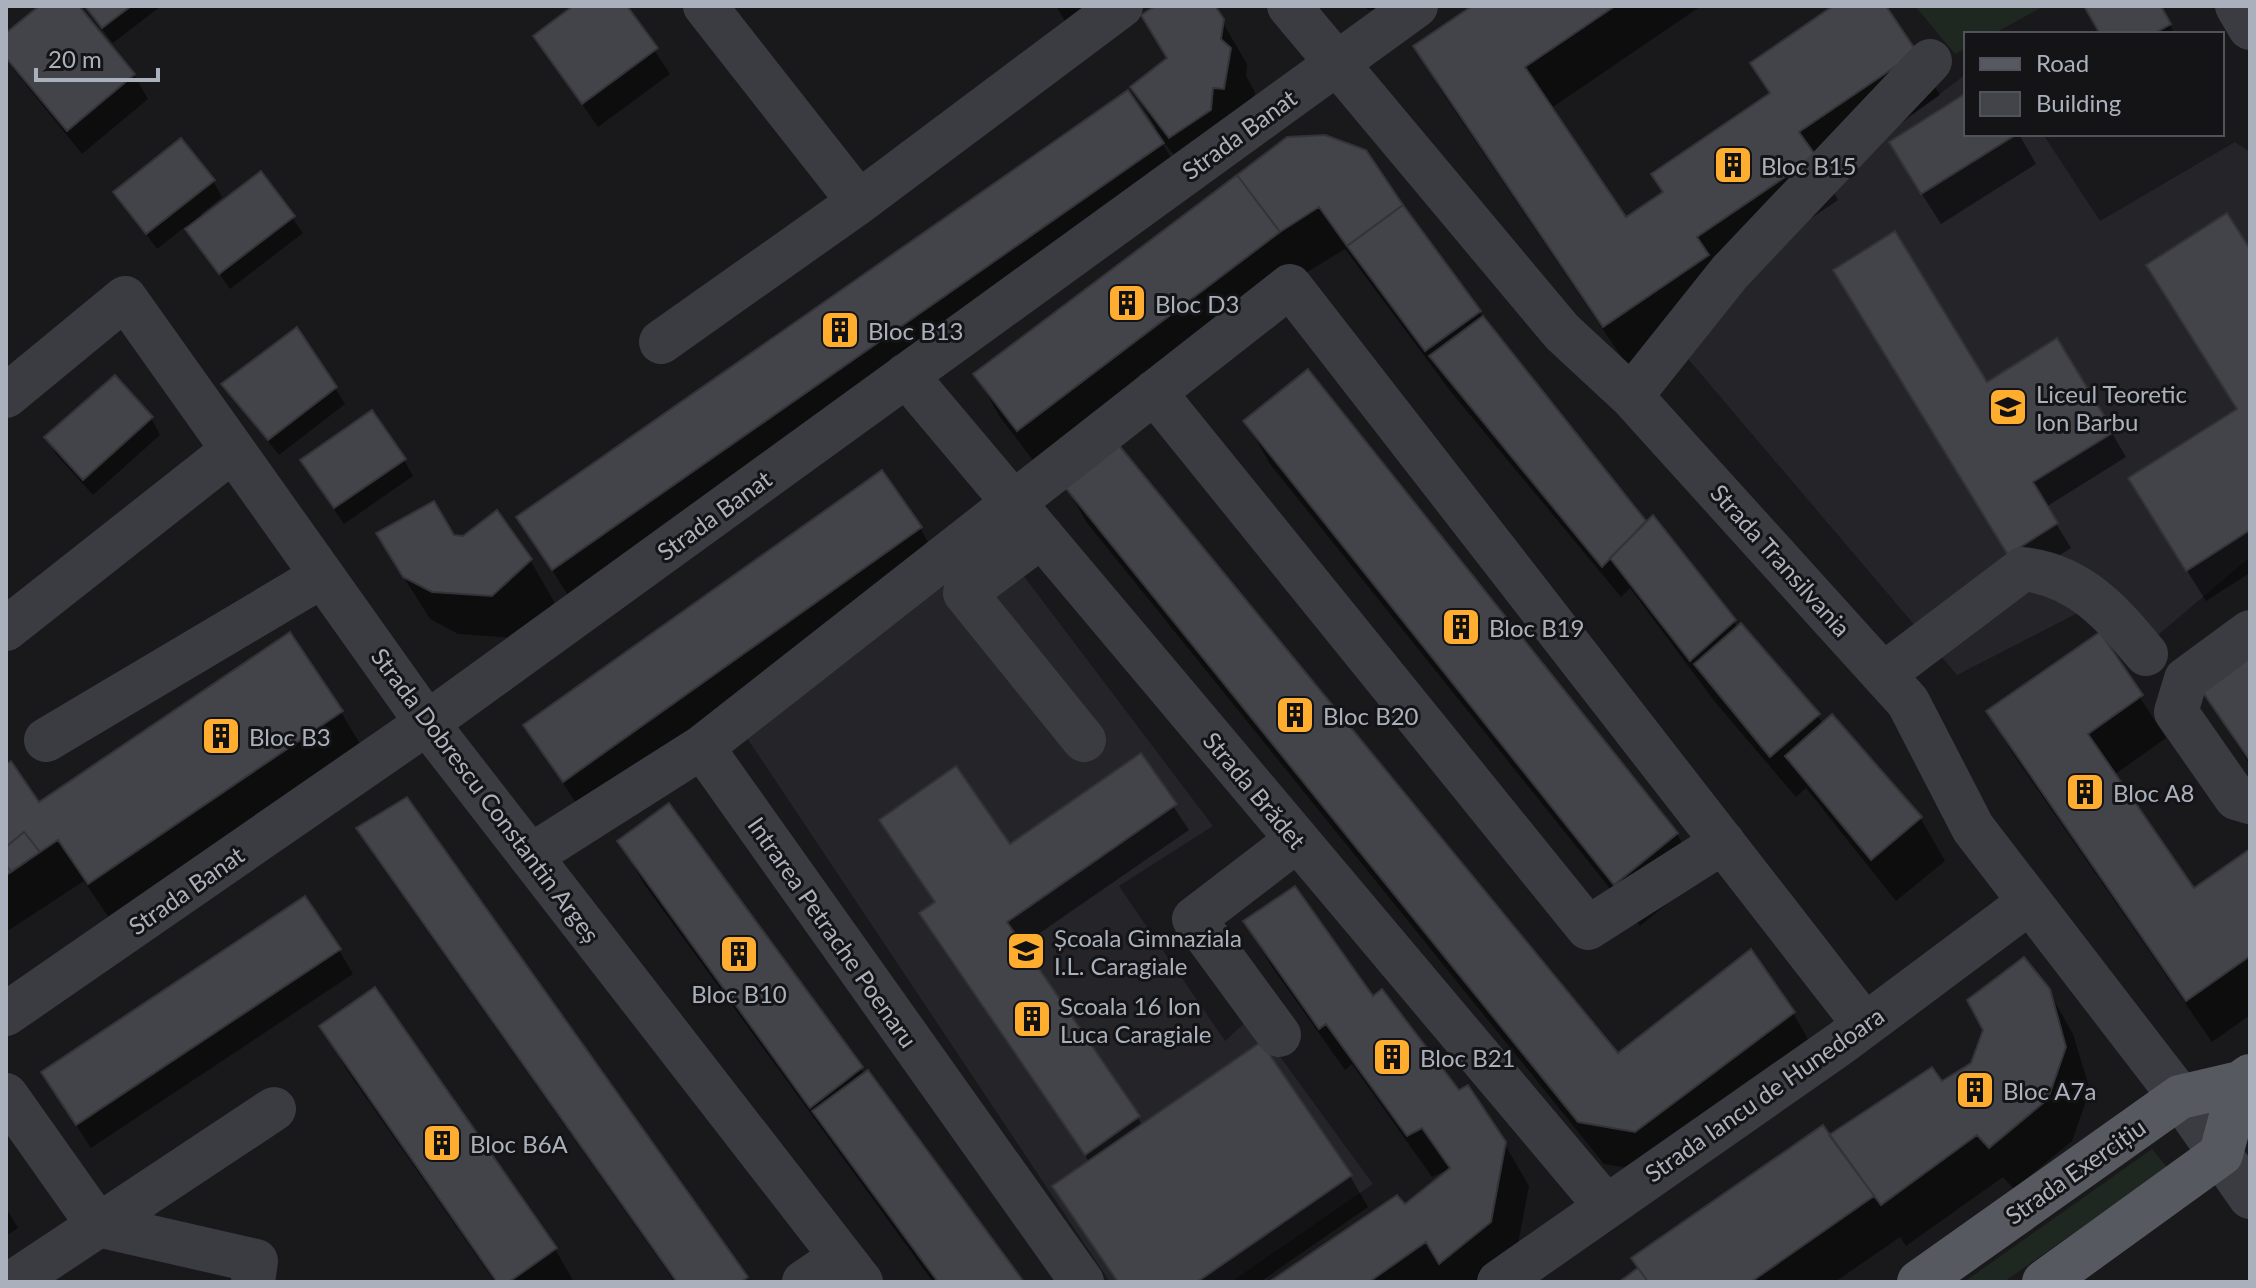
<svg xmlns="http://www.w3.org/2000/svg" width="2256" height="1288" viewBox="0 0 2256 1288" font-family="Lato,sans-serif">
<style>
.built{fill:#252529}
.green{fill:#1f2820}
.shadow{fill:#0007}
.building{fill:#434449;stroke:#333338;stroke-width:2}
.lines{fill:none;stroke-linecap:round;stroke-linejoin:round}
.minor{stroke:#3a3c41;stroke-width:44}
.major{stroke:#565960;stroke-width:44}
.labels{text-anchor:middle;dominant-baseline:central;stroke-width:6;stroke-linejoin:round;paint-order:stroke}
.street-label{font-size:24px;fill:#abb1bc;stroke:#141417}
.poi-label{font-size:24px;fill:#abb1bc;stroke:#141417;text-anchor:start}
</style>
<rect width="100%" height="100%" fill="#19191c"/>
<!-- built -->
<path class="built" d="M 1966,74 L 1966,134 L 2043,134 L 2100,221 L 2235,142 L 2250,152 L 2250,557 L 2145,646 L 2095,604 L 1957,675 L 1684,354 L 1885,136 Z
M 998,542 L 1213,826 L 1119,886 L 1225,1041 L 1251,1017 L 1373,1184 L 1231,1282 L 1110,1282 L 743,732 Z"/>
<!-- green -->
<path class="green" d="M 1915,6 L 2044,6 L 1993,34 L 1966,34 L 1966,48 L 1955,54 Z
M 2152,1149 L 2167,1167 L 2004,1282 L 1964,1282 Z"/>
<!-- shadow -->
<path class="shadow" d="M 42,6 L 76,6 L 134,75 L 148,99 L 82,154 L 6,60 L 6,36 Z
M 84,6 L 161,6 L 113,43 Z
M 577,6 L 625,6 L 670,74 L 598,127 L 535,36 Z
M 1056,6 L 1089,6 L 1065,21 Z
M 1159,6 L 1213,6 L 1247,64 L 1246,76 L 1255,92 L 1247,130 L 1194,179 L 1159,137 L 1187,186 L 578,611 L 519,518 L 1156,128 L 1132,88 L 1169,59 Z
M 1364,6 L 1425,6 L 1417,11 L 1368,10 Z
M 1476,6 L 1701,6 L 1550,109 L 1625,219 L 1664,193 L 1770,95 L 1752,64 L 1837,6 L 1884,6 L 1940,95 L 1824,174 L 1838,200 L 1721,280 L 1629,368 L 1440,89 L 1416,47 Z
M 2086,6 L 2159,6 L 2175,34 L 2102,34 Z
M 1966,95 L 1966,134 L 2019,134 L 2036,164 L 1941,224 L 1909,174 Z
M 1288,139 L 1479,312 L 1646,524 L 1824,724 L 1832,717 L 1921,819 L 1945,861 L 1896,901 L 1806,788 L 1796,797 L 1715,702 L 1630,588 L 1621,597 L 1451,392 L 1345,249 L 1304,274 L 1042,472 L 1000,417 L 976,375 Z
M 260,173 L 303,233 L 230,289 L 186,226 L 157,249 L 116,193 L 213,181 L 222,197 L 201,214 L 204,217 Z
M 2250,253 L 2250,573 L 2206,601 L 2149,510 L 2239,411 Z
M 1308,372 L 1677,834 L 1701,876 L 1640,926 L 1270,464 L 1246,422 Z
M 223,384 L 335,388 L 345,404 L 279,455 Z
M 1987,384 L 2112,433 L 2126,457 L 2046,507 L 2071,548 L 2023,578 Z
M 151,418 L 160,435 L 93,495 L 56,454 L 47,438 Z
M 404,460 L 413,476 L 344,524 L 312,477 Z
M 1063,481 L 1618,1055 L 1793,1013 L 1817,1055 L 1660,1173 L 1604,1164 L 1087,523 Z
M 920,528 L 944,570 L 589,823 L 525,725 Z
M 453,537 L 530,560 L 555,603 L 516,638 L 458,634 L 430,619 L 403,576 Z
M 2099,634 L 2166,738 L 2114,775 L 2194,891 L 2250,852 L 2250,1015 L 2212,1042 L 2013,754 L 1988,712 Z
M 2250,645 L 2250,765 L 2197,681 Z
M 341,712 L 366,754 L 114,925 L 84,881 L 6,932 L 6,767 L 39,805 Z
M 1140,756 L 1189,830 L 1021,946 L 1143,1126 L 1350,1176 L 1368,1207 L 1260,1282 L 1117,1282 L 1055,1187 L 1090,1163 L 935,938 L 921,914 L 936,904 L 882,821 L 1009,847 Z
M 407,800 L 748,1282 L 675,1282 L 377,860 L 359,829 Z
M 669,805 L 865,1075 L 1021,1282 L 933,1282 L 644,884 L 620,841 Z
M 1245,922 L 1373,999 L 1504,1143 L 1529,1186 L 1514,1265 L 1493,1282 L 1273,1282 L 1405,1207 L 1449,1169 L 1432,1177 L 1352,1064 L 1345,1070 L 1270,964 Z
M 339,950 L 353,974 L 91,1148 L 58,1097 Z
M 375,990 L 555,1249 L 574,1282 L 495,1282 L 346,1069 L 322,1027 Z
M 2048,990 L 2073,1034 L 2090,1090 L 2072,1141 L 2014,1189 L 2003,1177 L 1906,1246 L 1900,1237 L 1835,1282 L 1622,1282 L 1829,1138 L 1942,1084 L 1973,1064 Z
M 6,1208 L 18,1228 L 6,1236 Z"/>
<!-- building -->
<path class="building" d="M 39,6 L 79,6 L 135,74 L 67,131 L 6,58 L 6,33 Z
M 85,6 L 131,6 L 102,28 Z
M 573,6 L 627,6 L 658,48 L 582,104 L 533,36 Z
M 1155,6 L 1215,6 L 1224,19 L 1221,39 L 1231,48 L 1224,89 L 1213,88 L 1211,110 L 1169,138 L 1130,87 L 1167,58 L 1141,15 Z
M 1472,6 L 1615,6 L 1525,67 L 1626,217 L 1663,192 L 1651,174 L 1770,93 L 1750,63 L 1833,6 L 1886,6 L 1917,52 L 1799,132 L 1816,156 L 1697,237 L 1709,255 L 1603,327 L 1413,46 Z
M 2084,6 L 2161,6 L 2171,24 L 2153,34 L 2100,34 Z
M 1128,90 L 1164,143 L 552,570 L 516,517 Z
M 1966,93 L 1966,134 L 2017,134 L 1921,194 L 1889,142 Z
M 1325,135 L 1366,150 L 1403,205 L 1347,246 L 1319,207 L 1280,232 L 1237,175 L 1287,137 Z
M 181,138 L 215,180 L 146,234 L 113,192 Z
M 261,171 L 295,216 L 219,274 L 185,229 Z
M 1237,175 L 1280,232 L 1017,431 L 973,374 Z
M 1403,205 L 1481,311 L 1425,351 L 1347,246 Z
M 2227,213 L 2250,249 L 2250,530 L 2186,571 L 2128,478 L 2237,409 L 2146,265 Z
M 1895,231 L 1987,382 L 2057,338 L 2114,432 L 2033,482 L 2058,523 L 2008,555 L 1833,270 Z
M 1483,316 L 1646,521 L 1602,567 L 1429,356 Z
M 297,327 L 337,387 L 268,440 L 221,384 Z
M 1308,369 L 1678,833 L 1614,885 L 1243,421 Z
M 115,375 L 153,417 L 83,480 L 44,437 Z
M 372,410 L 406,459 L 334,508 L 300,460 Z
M 1113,438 L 1618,1053 L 1751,949 L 1795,1012 L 1635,1132 L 1578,1122 L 1060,481 Z
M 882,470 L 922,527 L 563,782 L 523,725 Z
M 434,501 L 454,535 L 463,536 L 497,510 L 532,559 L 492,596 L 432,592 L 403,577 L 376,533 Z
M 1653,515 L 1736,620 L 1690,661 L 1610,558 Z
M 1741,623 L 1820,714 L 1770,757 L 1694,664 Z
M 290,632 L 343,711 L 88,884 L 58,840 L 6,875 L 6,764 L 11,761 L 39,802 Z
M 2100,632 L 2143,695 L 2088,734 L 2194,888 L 2250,849 L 2250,956 L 2186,1001 L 1986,711 Z
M 2250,643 L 2250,756 L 2248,758 L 2195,681 Z
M 1832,714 L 1922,817 L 1871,860 L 1785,756 Z
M 1141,753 L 1177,804 L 1007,922 L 1140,1116 L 1085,1155 L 919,913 L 935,902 L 879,820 L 956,766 L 1010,844 Z
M 407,797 L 748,1277 L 741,1282 L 677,1282 L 356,828 Z
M 669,803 L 863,1067 L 810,1108 L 617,841 Z
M 24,832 L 40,852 L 11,872 L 6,865 L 6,847 Z
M 1295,886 L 1373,996 L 1382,989 L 1459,1090 L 1468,1085 L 1506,1142 L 1491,1222 L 1439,1264 L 1426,1242 L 1369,1282 L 1269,1282 L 1397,1195 L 1405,1204 L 1450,1168 L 1422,1128 L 1407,1136 L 1326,1024 L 1319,1029 L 1243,921 Z
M 305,896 L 341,949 L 76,1125 L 41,1072 Z
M 2024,957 L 2050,989 L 2066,1047 L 2048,1099 L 1989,1148 L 1977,1135 L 1881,1205 L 1829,1135 L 1932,1067 L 1942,1081 L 1971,1063 L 1983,1030 L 1967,1000 Z
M 375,987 L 557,1248 L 509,1282 L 497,1282 L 319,1026 Z
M 1261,1042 L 1352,1175 L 1197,1282 L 1118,1282 L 1052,1186 Z
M 868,1070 L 1024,1282 L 938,1282 L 812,1111 Z
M 1823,1125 L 1874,1196 L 1751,1282 L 1648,1282 L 1631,1258 Z
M 1638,1268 L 1648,1282 L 1619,1282 Z"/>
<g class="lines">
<!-- minor -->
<path class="minor" d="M 705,6 L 859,202
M 1289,6 L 1562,332 L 1631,396 L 1908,702 L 1973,828 L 2180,1097 L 2250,1197
M 2237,6 L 2250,28
M 661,342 L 859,202 L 1121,6
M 906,375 L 1605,1205
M 1154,392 L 1588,928 L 1723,842
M 6,396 L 125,298 L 427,723 L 861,1282
M 1631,396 L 1730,272 L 1930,61
M 1042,536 L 965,593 L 1084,740
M 6,629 L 233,450
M 2250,632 L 2186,679 L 2176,712 L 2236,798 L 2250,802
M 1884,674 L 2023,569 C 2080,576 2111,612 2146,654
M 46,740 L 322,576
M 702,747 L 1290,286 L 1864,1024
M 532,855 L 702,747 L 1082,1282
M 6,1014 L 427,723 L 1416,6
M 1279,1035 L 1194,919 L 1297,840
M 6,1095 L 98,1225 L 256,1261 L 253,1282
M 13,1282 L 274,1109
M 804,1282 L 841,1257
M 1499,1282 L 1841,1043 L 2027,904"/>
<!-- major -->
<path class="major" d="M 1919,1282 L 2180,1097 L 2240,1083 L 2250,1076
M 2044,1282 L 2221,1154 L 2240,1083"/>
</g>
<!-- icons -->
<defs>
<g id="building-square" transform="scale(2)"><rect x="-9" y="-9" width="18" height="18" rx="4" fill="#fead2f" stroke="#141417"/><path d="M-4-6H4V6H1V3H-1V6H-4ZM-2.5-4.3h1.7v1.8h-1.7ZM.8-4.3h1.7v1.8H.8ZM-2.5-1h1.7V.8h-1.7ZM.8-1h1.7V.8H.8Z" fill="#111"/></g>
<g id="university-square" transform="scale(2)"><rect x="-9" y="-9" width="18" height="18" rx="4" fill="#fead2f" stroke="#141417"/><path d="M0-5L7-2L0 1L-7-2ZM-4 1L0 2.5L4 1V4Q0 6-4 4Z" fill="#111"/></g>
<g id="school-square" transform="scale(2)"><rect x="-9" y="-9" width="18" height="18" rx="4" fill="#fead2f" stroke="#141417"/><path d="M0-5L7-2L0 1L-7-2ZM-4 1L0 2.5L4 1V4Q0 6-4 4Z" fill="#111"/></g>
</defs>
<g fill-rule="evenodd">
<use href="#building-square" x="1733" y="165"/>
<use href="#building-square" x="1127" y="303"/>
<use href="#building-square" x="840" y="330"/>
<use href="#university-square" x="2008" y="407"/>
<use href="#building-square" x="1461" y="627"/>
<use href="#building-square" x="1295" y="715"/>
<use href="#building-square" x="221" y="736"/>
<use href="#building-square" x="2085" y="792"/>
<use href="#school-square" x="1026" y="951"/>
<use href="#building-square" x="739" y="954"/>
<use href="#building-square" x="1032" y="1019"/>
<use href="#building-square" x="1392" y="1057"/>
<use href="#building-square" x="1975" y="1090"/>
<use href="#building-square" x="442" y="1143"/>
</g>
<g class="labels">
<!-- street labels -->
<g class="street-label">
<text transform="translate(1239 134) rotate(-36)">Strada Banat</text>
<text transform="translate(714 515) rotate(-36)">Strada Banat</text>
<text transform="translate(1781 560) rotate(48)">Strada Transilvania</text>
<text transform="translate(1255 790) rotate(50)">Strada Brădet</text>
<text transform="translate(486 795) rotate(53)">Strada Dobrescu Constantin Argeș</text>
<text transform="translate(186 890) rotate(-35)">Strada Banat</text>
<text transform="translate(833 932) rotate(55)">Intrarea Petrache Poenaru</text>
<text transform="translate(1764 1094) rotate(-35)">Strada Iancu de Hunedoara</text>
<text transform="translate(2075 1171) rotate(-35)">Strada Exercițiu</text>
</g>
<!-- poi labels -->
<g class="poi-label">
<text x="1761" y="165">Bloc B15</text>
<text x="1155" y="303">Bloc D3</text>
<text x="868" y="330">Bloc B13</text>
<text x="2036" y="393">Liceul Teoretic<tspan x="2036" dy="28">Ion Barbu</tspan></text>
<text x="1489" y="627">Bloc B19</text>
<text x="1323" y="715">Bloc B20</text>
<text x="249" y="736">Bloc B3</text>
<text x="2113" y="792">Bloc A8</text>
<text x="1054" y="937">Școala Gimnaziala<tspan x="1054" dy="28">I.L. Caragiale</tspan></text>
<text x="739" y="993" text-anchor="middle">Bloc B10</text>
<text x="1060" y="1005">Scoala 16 Ion<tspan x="1060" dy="28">Luca Caragiale</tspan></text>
<text x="1420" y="1057">Bloc B21</text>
<text x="2003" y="1090">Bloc A7a</text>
<text x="470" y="1143">Bloc B6A</text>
</g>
</g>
<!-- border -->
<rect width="2256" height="1288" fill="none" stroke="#abb1bc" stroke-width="16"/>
<!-- legend -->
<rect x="1964" y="32" width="260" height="104" fill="#141417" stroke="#505359" stroke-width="2"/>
<rect x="1980" y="58" width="40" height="12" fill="#565960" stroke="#505359" stroke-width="2"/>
<text x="2036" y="72" font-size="24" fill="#abb1bc">Road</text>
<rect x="1980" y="92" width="40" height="24" fill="#434449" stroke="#505359" stroke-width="2"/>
<text x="2036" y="112" font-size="24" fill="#abb1bc">Building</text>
<!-- scale -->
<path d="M36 68v12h122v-12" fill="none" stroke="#abb1bc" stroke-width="4"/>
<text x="48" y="68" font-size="24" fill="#abb1bc" stroke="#141417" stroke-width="6" paint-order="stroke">20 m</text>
</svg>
